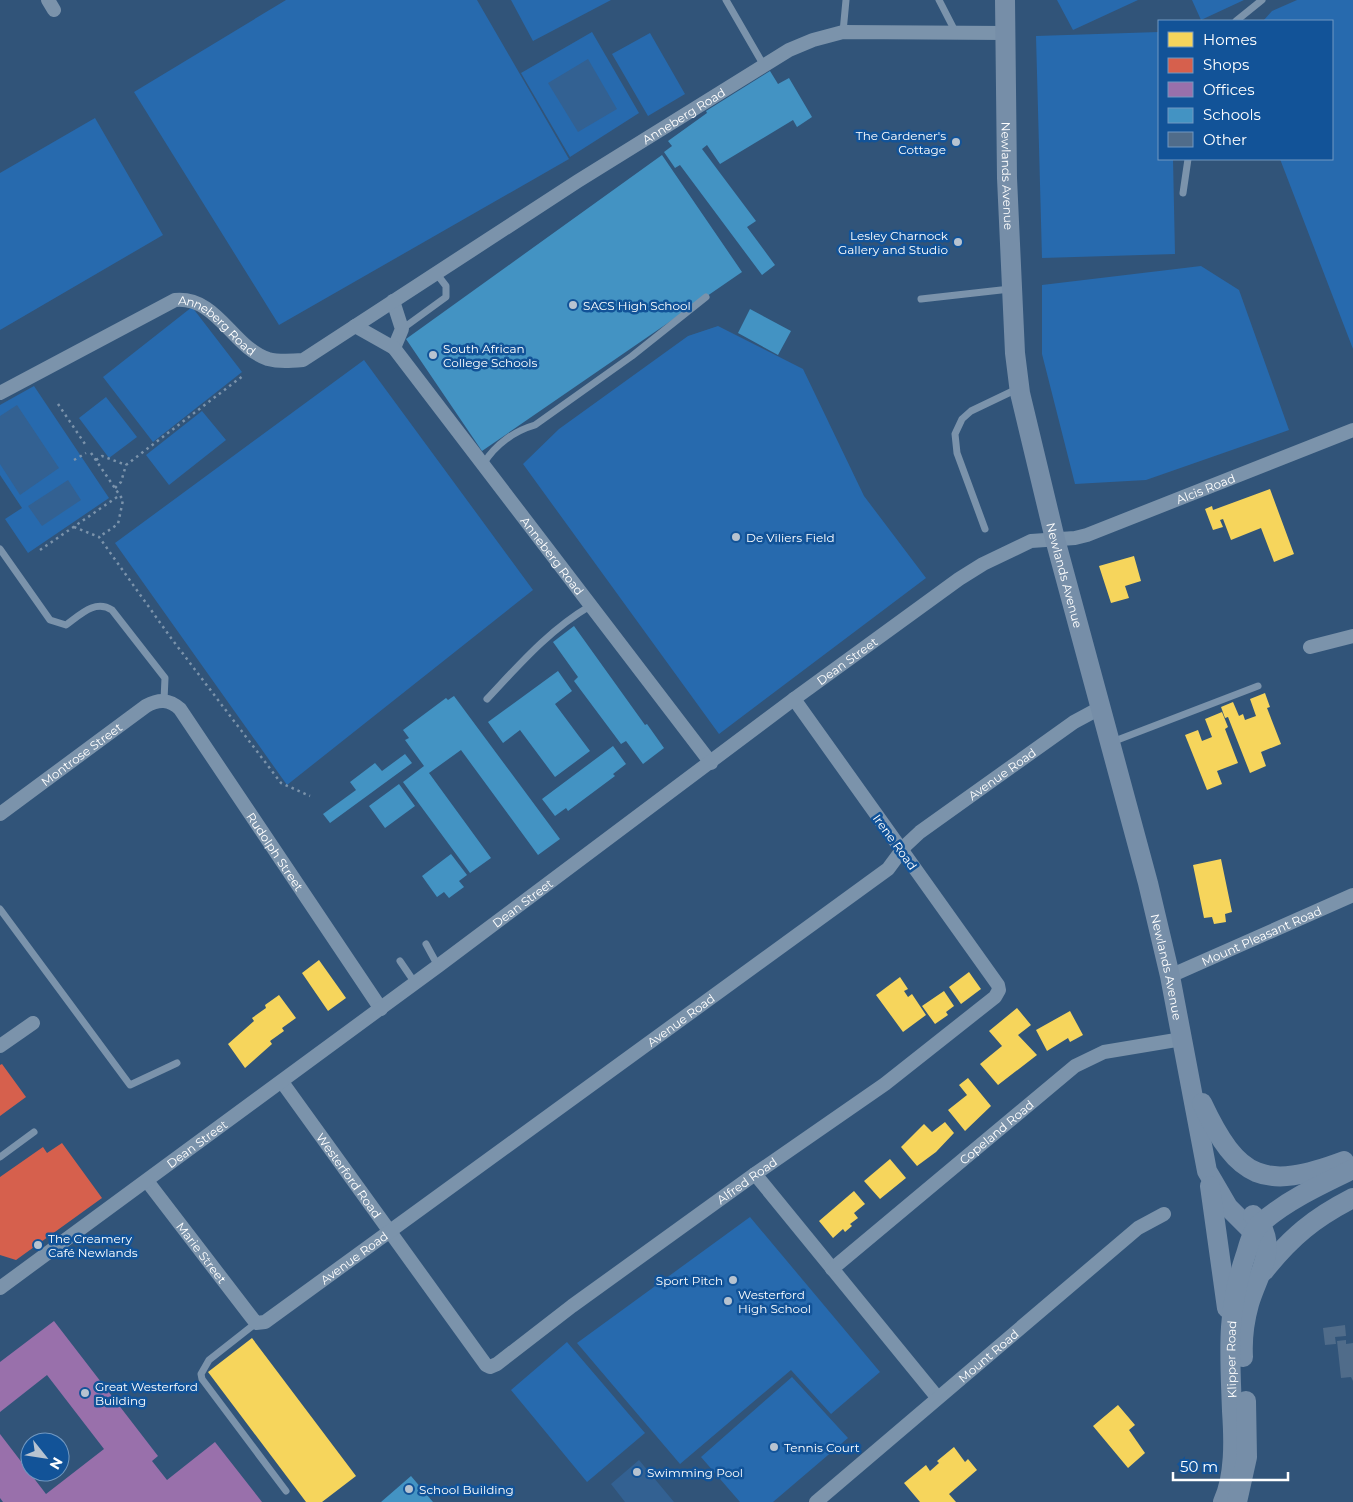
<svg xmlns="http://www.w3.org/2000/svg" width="1353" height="1502" viewBox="0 0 1353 1502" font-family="Montserrat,sans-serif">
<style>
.green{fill:#276aae}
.water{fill:#336192}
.homes{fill:#f6d55c}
.shops{fill:#d6604d}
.offices{fill:#9970ab}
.schools{fill:#4393c3}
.building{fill:#506c8a}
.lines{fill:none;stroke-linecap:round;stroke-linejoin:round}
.path{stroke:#7b93ab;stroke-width:2.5;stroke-dasharray:2.5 4;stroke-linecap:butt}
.service{stroke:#7b93ab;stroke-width:7}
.minor{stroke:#7b93ab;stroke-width:14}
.secondary{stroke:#768ea8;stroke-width:20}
.poi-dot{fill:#b7c3d0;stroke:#125398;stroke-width:2}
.labels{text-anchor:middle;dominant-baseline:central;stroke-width:5;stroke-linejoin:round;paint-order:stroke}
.street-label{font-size:12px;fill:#fff;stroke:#125398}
.poi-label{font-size:12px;fill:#fff;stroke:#125398;text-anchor:start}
</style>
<rect width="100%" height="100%" fill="#315479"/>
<!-- green -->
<path class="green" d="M 286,0 L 477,0 L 569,159 L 279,325 L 134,92 Z
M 511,0 L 611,0 L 533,41 Z
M 1057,0 L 1138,0 L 1073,30 Z
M 1192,0 L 1244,0 L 1201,20 Z
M 1297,0 L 1353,0 L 1353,349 L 1280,159 L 1332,159 L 1332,21 L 1263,21 L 1272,11 Z
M 592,32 L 639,113 L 570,157 L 521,73 Z
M 1159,32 L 1159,159 L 1173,159 L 1175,254 L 1042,258 L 1036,36 Z
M 650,33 L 685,94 L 648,116 L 612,54 Z
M 95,118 L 163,235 L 0,330 L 0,173 Z
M 1201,266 L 1239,290 L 1289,430 L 1146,480 L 1075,484 L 1042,354 L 1042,285 Z
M 192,307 L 242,372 L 153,442 L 103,377 Z
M 718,326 L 803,369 L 864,496 L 926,578 L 719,734 L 523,464 L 559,429 L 688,336 Z
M 364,360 L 533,590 L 287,785 L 115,543 Z
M 34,386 L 109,498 L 28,553 L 5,519 L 22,508 L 0,475 L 0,405 Z
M 106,397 L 137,437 L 109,458 L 79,418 Z
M 202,411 L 226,440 L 169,485 L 146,455 Z
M 750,1217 L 880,1372 L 831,1414 L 791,1370 L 680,1464 L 577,1343 Z
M 567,1342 L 645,1433 L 587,1482 L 511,1390 Z
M 792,1377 L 848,1438 L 773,1502 L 740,1502 L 701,1457 Z"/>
<!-- water -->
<path class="water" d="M 588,59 L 617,109 L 578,132 L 548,83 Z
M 17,405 L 59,468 L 20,495 L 0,464 L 0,416 Z
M 68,480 L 81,500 L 42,526 L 28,506 Z
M 639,1460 L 674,1502 L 625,1502 L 611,1484 Z"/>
<!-- homes -->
<path class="homes" d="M 1270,489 L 1294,554 L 1274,562 L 1261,528 L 1231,540 L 1223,519 L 1220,520 L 1223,527 L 1213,530 L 1205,509 L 1212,506 L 1213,510 Z
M 1134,556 L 1141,581 L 1125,586 L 1129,598 L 1111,603 L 1099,566 Z
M 1265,693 L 1270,707 L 1267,708 L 1281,744 L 1261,752 L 1266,766 L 1250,773 L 1228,717 L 1225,718 L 1221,707 L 1233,702 L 1239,716 L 1243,714 L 1245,720 L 1256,716 L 1250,699 Z
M 1222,712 L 1228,727 L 1225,729 L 1238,763 L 1217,771 L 1222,784 L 1207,790 L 1185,735 L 1198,730 L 1202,741 L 1212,737 L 1205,719 Z
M 1221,859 L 1232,912 L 1225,914 L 1226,922 L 1214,924 L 1212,917 L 1204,918 L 1193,865 Z
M 319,960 L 346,998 L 328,1011 L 302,973 Z
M 969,972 L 981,989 L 961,1004 L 949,987 Z
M 900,977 L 908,989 L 904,991 L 908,997 L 912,994 L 926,1015 L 903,1032 L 876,995 Z
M 944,991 L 954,1006 L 946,1012 L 948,1015 L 935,1024 L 922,1006 Z
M 279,995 L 296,1018 L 282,1028 L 284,1031 L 270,1041 L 272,1044 L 245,1068 L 228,1044 L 254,1021 L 252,1018 L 266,1008 L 265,1005 Z
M 1017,1008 L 1031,1025 L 1018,1035 L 1037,1055 L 998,1085 L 980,1064 L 1002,1046 L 989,1031 Z
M 1070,1011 L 1083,1035 L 1070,1042 L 1068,1038 L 1047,1051 L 1036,1030 Z
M 968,1078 L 991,1106 L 965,1131 L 948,1110 L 967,1095 L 959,1085 Z
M 945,1122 L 954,1133 L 936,1152 L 917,1166 L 901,1147 L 924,1124 L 932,1132 Z
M 890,1159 L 906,1178 L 880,1199 L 864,1181 Z
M 854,1191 L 865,1204 L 854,1213 L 858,1218 L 850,1224 L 852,1226 L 845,1232 L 843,1229 L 833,1238 L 819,1221 Z
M 252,1338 L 356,1476 L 322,1502 L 306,1502 L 208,1372 Z
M 1118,1405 L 1135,1425 L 1129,1430 L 1145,1453 L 1128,1468 L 1093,1426 Z
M 954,1447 L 965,1462 L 968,1459 L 977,1470 L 949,1494 L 956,1502 L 920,1502 L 904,1483 L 926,1465 L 930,1471 L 939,1463 L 937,1461 Z"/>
<!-- shops -->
<path class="shops" d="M 2,1064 L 26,1097 L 0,1116 L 0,1065 Z
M 62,1143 L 102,1198 L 16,1260 L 0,1255 L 0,1177 L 43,1147 L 47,1153 Z"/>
<!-- offices -->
<path class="offices" d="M 54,1321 L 158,1456 L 152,1461 L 167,1480 L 215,1442 L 262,1502 L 3,1502 L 0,1498 L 0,1434 L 46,1494 L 104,1449 L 47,1375 L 0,1412 L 0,1362 Z"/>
<!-- schools -->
<path class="schools" d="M 770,71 L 778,84 L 789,78 L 812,117 L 797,127 L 793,120 L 720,164 L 707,145 L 702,149 L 756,221 L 747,227 L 775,265 L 762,275 L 680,165 L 675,168 L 664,152 L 672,146 L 668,141 L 707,113 L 706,111 Z
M 662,155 L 742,272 L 482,451 L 406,339 Z
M 750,309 L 791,331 L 778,355 L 738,333 Z
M 574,626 L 645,725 L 647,724 L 664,748 L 643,764 L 626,741 L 621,744 L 574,681 L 578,677 L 553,642 Z
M 558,671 L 572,691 L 555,704 L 590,751 L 555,777 L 520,730 L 503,743 L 488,722 Z
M 454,696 L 560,839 L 538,855 L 461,750 L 429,773 L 491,858 L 470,873 L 403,782 L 424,766 L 405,740 L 409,738 L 403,730 L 446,698 L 448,700 Z
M 613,746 L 626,764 L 613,774 L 615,776 L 568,811 L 566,808 L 555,816 L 542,799 Z
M 405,754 L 412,763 L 330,823 L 323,814 L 356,790 L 350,782 L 375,763 L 382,771 Z
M 399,784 L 415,806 L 385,828 L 369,806 Z
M 451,854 L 467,875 L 459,881 L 464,887 L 449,898 L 444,892 L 437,897 L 422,876 Z
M 411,1476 L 433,1502 L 381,1502 Z"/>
<!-- building -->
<path class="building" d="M 1345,1325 L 1346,1336 L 1335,1337 L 1336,1344 L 1325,1345 L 1323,1328 Z
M 1346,1340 L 1346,1344 L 1353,1343 L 1353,1381 L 1351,1377 L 1341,1378 L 1337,1341 Z"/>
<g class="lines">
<!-- path -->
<path class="path" d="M 58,404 L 87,447
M 91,453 L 123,500 L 118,524 L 99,537
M 74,460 L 86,453
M 96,460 L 102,456 L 126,465
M 115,488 L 121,482 L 126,465 L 244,375
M 74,527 L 99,537 L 171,638 L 281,783 L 310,796
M 40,550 L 120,495"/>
<!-- service -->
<path class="service" d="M 726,0 L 763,64
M 939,0 L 956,33
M 1236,21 L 1262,0
M 843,32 L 846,0
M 1183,193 L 1188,159
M 921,299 L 1010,289
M 402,329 L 446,297 L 446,286 L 436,273
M 484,463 C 495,445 514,431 535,425 L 632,356 L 706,297
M 985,529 L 957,453 L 955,434 L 962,419 L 971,411 L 1017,389
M 0,549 L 50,620 L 66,625 C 80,615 95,599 112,610 L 165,678 L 164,700
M 487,699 C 519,665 549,630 590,606
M 1112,742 L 1258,686
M 0,909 L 130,1085 L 177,1063
M 426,944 L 438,966
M 400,961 L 415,983
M 0,1157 L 34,1132
M 256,1323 L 209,1360 L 201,1374 L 202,1379 L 286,1491"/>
<!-- minor -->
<g class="minor">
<path d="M 48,0 L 54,10"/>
<path d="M 393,301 L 402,329 L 394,348"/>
<path id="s1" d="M 355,326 L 394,348 L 711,763"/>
<path id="s2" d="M 0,393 L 175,300 C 217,296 232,347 268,359 C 279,362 291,361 303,360 L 578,181 L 789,50 L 813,40 L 843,32 L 1006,33"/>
<path d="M 1310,647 L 1353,636"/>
<path id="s3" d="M 0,814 L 146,706 C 159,699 169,699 180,709 L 381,1009"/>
<path id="s4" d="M 1170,976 L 1353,895"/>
<path d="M 0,1046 L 33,1023"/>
<path id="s5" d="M 282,1082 L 486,1365 L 490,1367 L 497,1364 L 572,1306 L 755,1174 L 885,1084 L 995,997 L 999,990 L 998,985 L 794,699"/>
<path d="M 755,1174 L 937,1397"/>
<path id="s6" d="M 147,1181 L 249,1314 L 256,1323 L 265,1322 L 888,869 L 905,846 L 920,832 L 1074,722 L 1100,708"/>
<path id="s7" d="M 832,1269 L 1075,1066 L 1104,1052 L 1182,1039"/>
<path id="s8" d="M 0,1288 L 438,966 L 794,699 L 959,579 L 983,564 L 1031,541 L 1075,538 L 1087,535 L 1353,430"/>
<path id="s9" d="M 816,1502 L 1138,1228 L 1164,1214"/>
</g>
<!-- secondary -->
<g class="secondary">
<path id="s10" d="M 1005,0 L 1007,178 L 1015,353 L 1020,393 L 1055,539 L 1148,883 L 1170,976 L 1207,1171 L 1228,1207 L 1253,1232"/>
<path d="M 1202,1103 C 1238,1180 1264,1191 1344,1161"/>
<path d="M 1210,1186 L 1227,1308"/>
<path d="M 1264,1271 C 1291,1237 1314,1218 1353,1198"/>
<path d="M 1243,1357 C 1242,1339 1244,1322 1249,1304 C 1259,1271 1281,1245 1253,1215"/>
<path id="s11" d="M 1223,1502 C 1235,1476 1234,1440 1232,1411 C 1230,1353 1226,1314 1245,1257 C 1249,1245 1251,1232 1261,1223 C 1287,1200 1322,1184 1353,1169"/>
<path d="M 1237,1502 L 1247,1457 L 1246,1401"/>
</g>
</g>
<!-- markers -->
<g class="poi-dot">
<circle cx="956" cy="142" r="5"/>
<circle cx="958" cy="242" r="5"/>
<circle cx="573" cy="305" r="5"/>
<circle cx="433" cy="355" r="5"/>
<circle cx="736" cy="537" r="5"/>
<circle cx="38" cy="1245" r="5"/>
<circle cx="733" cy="1280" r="5"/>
<circle cx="728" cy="1301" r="5"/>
<circle cx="85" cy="1393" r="5"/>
<circle cx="774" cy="1447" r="5"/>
<circle cx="637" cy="1472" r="5"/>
<circle cx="409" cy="1489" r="5"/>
</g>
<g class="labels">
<!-- street labels -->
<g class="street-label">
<text stroke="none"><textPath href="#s2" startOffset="799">Anneberg Road</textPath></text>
<text stroke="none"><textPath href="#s10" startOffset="176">Newlands Avenue</textPath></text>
<text stroke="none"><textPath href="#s2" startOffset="249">Anneberg Road</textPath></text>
<text stroke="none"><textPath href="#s8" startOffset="1458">Alcis Road</textPath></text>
<text stroke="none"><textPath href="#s1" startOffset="306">Anneberg Road</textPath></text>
<text stroke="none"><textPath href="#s10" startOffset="581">Newlands Avenue</textPath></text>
<text stroke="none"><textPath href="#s8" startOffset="1054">Dean Street</textPath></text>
<text stroke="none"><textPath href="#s3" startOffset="101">Montrose Street</textPath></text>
<text stroke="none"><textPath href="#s6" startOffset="1108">Avenue Road</textPath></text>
<text transform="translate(895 842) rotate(54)">Irene Road</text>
<text stroke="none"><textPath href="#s3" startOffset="390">Rudolph Street</textPath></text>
<text stroke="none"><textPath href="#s8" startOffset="649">Dean Street</textPath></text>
<text stroke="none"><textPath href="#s4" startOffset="100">Mount Pleasant Road</textPath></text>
<text stroke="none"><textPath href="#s10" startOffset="986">Newlands Avenue</textPath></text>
<text stroke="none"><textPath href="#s6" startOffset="702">Avenue Road</textPath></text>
<text stroke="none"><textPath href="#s7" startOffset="214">Copeland Road</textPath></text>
<text stroke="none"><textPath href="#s8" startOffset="244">Dean Street</textPath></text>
<text stroke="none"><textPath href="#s5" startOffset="115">Westerford Road</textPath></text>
<text stroke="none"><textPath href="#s5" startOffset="671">Alfred Road</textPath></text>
<text stroke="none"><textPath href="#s6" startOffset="90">Marie Street</textPath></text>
<text stroke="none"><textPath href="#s6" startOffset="298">Avenue Road</textPath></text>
<text stroke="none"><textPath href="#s9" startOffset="226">Mount Road</textPath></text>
<text stroke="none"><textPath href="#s11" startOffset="144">Klipper Road</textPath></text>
</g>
<!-- poi labels -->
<g class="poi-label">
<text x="946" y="135" text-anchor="end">The Gardener's<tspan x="946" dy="14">Cottage</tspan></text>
<text x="948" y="235" text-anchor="end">Lesley Charnock<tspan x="948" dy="14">Gallery and Studio</tspan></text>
<text x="583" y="305">SACS High School</text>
<text x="443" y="348">South African<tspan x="443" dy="14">College Schools</tspan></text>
<text x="746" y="537">De Viliers Field</text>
<text x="48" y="1238">The Creamery<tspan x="48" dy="14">Café Newlands</tspan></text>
<text x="723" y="1280" text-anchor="end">Sport Pitch</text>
<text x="738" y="1294">Westerford<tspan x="738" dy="14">High School</tspan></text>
<text x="95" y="1386">Great Westerford<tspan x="95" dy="14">Building</tspan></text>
<text x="784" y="1447">Tennis Court</text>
<text x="647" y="1472">Swimming Pool</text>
<text x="419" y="1489">School Building</text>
</g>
</g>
<!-- legend -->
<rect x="1158" y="20" width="175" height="140" fill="#125398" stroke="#7198c1"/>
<rect x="1168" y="32" width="25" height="15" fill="#f6d55c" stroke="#7198c1"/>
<text x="1203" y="45" font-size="15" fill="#ffffff">Homes</text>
<rect x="1168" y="58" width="25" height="15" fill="#d6604d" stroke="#7198c1"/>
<text x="1203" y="70" font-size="15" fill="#ffffff">Shops</text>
<rect x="1168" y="82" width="25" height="15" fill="#9970ab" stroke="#7198c1"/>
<text x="1203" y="95" font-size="15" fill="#ffffff">Offices</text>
<rect x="1168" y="108" width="25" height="15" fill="#4393c3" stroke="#7198c1"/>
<text x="1203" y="120" font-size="15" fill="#ffffff">Schools</text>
<rect x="1168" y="132" width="25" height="15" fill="#506c8a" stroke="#7198c1"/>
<text x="1203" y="145" font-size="15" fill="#ffffff">Other</text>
<!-- north arrow -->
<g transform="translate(45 1457) rotate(120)"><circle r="24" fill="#125398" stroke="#7198c1"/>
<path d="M0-4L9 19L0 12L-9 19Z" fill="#b7c3d0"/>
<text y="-8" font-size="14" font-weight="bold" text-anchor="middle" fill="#ffffff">N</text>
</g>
<!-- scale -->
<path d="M1173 1472v8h115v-8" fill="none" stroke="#ffffff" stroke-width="2.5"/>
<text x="1180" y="1472" font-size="15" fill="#ffffff" stroke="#125398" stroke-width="4" paint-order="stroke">50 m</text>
</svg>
